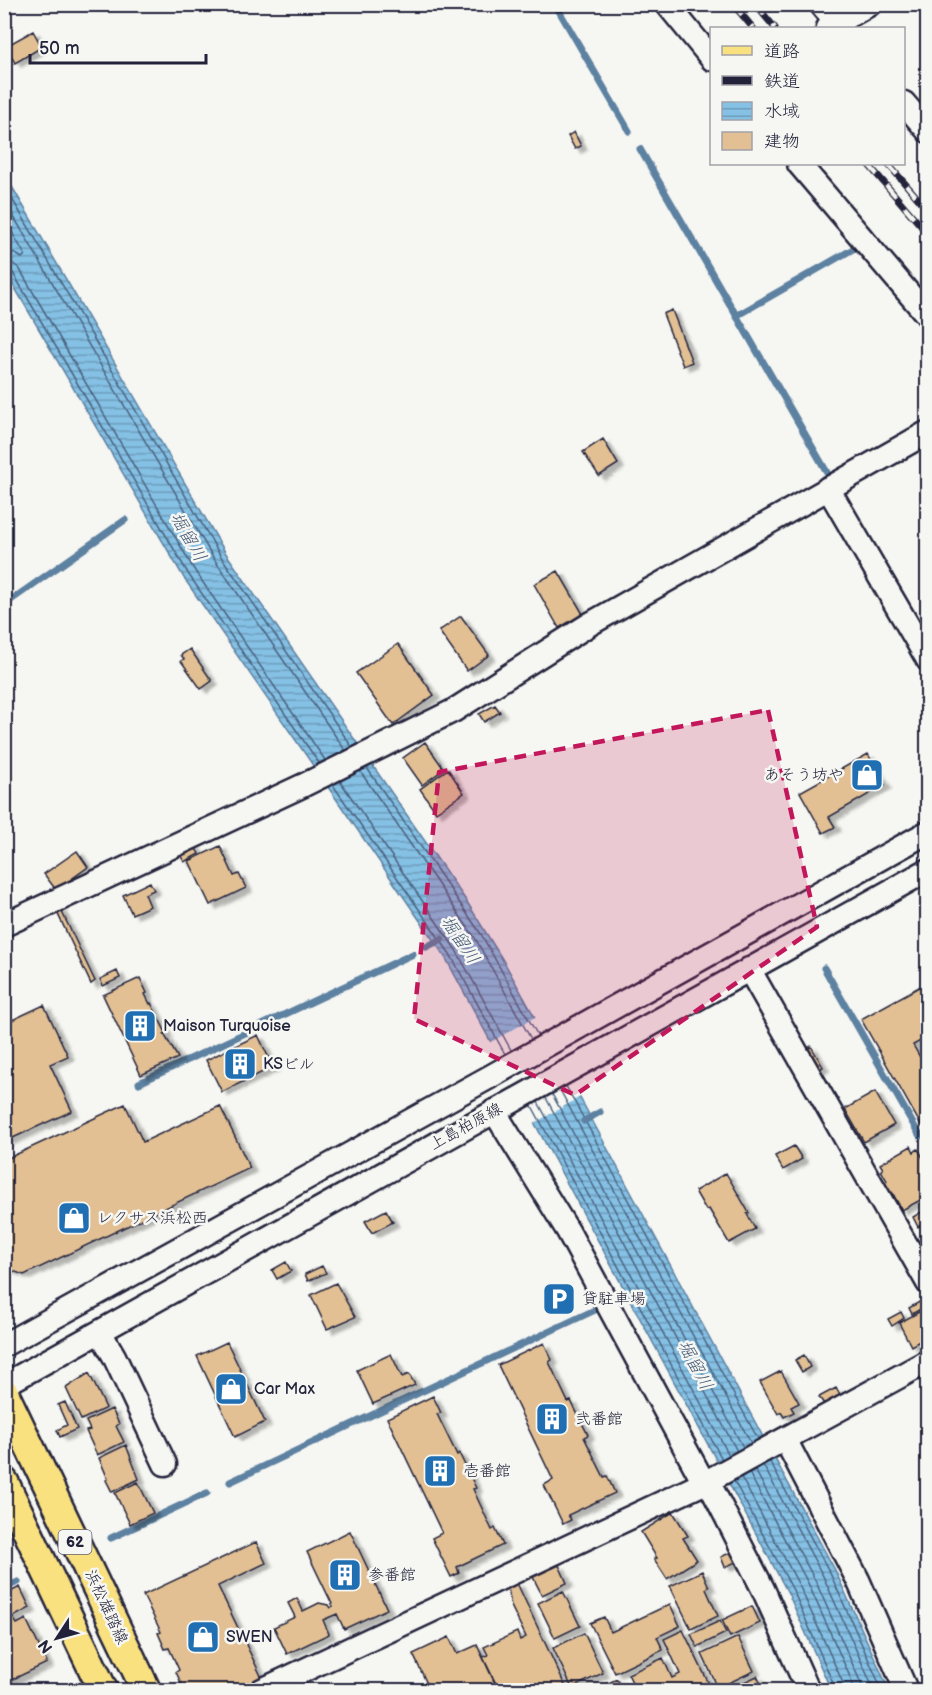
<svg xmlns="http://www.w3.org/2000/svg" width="932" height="1695" viewBox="0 0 932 1695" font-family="'Balsamiq Sans','Klee One',sans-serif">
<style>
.water{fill:url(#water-rules);stroke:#5d81a1;stroke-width:1.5}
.pier{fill:#f6f6f2}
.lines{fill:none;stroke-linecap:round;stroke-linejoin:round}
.shore{stroke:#4a627f;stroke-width:1.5}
.stream{stroke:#5d81a1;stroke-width:7}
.building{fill:#e2c094;stroke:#22223b;stroke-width:1.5;filter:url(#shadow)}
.minor-casing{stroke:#22223b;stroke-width:27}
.major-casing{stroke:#22223b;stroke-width:33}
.minor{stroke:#f6f6f2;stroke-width:22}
.major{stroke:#fae180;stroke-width:28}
.rail-casing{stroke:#22223b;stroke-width:7}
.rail{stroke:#f6f6f2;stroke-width:4.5;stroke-dasharray:14;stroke-linecap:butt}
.marked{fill:#c2185b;fill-opacity:0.2;stroke:#c2185b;stroke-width:4.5;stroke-dasharray:12 8;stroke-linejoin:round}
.labels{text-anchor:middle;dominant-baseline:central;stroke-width:5;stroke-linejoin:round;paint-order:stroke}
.shield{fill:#f6f6f2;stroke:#626272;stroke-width:1.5}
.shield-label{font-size:15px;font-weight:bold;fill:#22223b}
.poi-label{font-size:16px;fill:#22223b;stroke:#f6f6f2;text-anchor:start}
.street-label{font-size:16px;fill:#22223b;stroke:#f6f6f2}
.water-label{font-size:18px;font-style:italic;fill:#455a76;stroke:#f6f6f2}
</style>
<defs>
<pattern id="water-rules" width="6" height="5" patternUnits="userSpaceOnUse" patternTransform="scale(1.5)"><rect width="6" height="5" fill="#85c1e5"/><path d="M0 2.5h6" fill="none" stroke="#6c9cbb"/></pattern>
<filter id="shadow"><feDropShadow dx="6" dy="4" stdDeviation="1.5" flood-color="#0004"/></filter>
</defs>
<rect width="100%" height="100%" fill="#f6f6f2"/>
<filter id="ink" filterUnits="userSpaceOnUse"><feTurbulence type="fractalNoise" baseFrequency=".0167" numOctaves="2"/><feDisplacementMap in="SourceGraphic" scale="12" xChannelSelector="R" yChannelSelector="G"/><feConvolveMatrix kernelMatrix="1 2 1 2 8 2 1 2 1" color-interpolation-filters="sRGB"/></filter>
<g filter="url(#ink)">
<!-- water -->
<path class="water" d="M 4,173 L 225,552 L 467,902 L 504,962 L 579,1096 L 835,1570 L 889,1690 L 831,1690 L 788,1593 L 445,957 L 184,578 L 5,271 Z"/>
<!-- pier -->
<path class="pier" d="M 537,1016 L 582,1096 L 531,1125 L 489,1043 Z"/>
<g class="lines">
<!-- shore -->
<path class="shore" d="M 4,185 L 220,555 L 352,747
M 4,200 L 214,559 L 345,750
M 4,218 L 25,255 L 22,258 L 14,253 L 4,252
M 4,261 L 12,263 L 19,268 L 195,571 L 325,760
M 4,269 L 13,273 L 189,575 L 319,763
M 367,768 L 481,934 L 538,1036
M 360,771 L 475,938 L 531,1039
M 340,781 L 456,950 L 511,1050
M 333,785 L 450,954 L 505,1054
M 566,1086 L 758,1439
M 560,1090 L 751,1443
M 552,1094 L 743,1447
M 546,1098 L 737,1451
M 538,1102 L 729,1455
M 532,1106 L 722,1459
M 770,1462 L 830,1573 L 882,1690
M 763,1465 L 823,1576 L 874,1690
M 755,1470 L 815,1580 L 864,1690
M 749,1473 L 808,1583 L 851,1679 L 853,1690
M 741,1477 L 800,1587 L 843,1683 L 844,1690
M 734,1481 L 793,1590 L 836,1690"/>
<!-- stream -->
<path class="stream" d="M 555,4 L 629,131
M 640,149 L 828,474
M 736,316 L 860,245
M 4,605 L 125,520
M 426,947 L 442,939
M 824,968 L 920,1136 L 928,1131
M 139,1083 L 413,954
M 584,1121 L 600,1112
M 230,1482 L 597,1309
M 111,1538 L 207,1493
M 4,1588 L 18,1582"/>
</g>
<!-- building -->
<path class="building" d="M 33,31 L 42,47 L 15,63 L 6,46 Z
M 574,132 L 581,146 L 575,149 L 568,136 Z
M 672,310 L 692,362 L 683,366 L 663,314 Z
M 603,439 L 618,464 L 599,476 L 583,452 Z
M 558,571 L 583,614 L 559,628 L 534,584 Z
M 461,616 L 489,655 L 467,671 L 439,631 Z
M 398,644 L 434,695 L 393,725 L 356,673 Z
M 190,649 L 212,681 L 201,689 L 181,661 L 184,659 L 181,655 Z
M 495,705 L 500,712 L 484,722 L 479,714 Z
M 425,742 L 444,769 L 422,785 L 403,758 Z
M 868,754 L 885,785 L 829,817 L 835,827 L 823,833 L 800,792 Z
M 448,769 L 464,793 L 436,812 L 420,789 Z
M 194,845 L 199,854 L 184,862 L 179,852 Z
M 220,846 L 234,876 L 239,874 L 246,888 L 210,905 L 189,861 Z
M 77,851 L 88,867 L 56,890 L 44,874 Z
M 150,882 L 154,890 L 145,894 L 150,906 L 132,914 L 123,895 Z
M 60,908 L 95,981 L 91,984 L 56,910 Z
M 117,971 L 120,978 L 103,986 L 100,979 Z
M 140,978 L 147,993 L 145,994 L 150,1004 L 151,1003 L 166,1033 L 164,1034 L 178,1058 L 141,1075 L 103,995 Z
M 928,982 L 928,1037 L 913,1045 L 928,1071 L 928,1124 L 922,1127 L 861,1019 Z
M 44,1005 L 68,1056 L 50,1064 L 72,1111 L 4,1142 L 4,1014 L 8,1022 Z
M 258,1035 L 273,1067 L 222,1092 L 206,1060 Z
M 811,1046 L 823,1067 L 815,1072 L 803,1051 Z
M 875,1092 L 894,1125 L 864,1142 L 845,1109 Z
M 125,1104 L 143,1142 L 220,1106 L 250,1168 L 24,1275 L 4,1268 L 4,1160 Z
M 794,1146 L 802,1159 L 783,1170 L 775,1156 Z
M 911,1146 L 914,1152 L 918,1149 L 928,1166 L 928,1196 L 902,1210 L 892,1192 L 888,1195 L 881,1184 L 887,1181 L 881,1170 L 883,1169 L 880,1164 Z
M 726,1173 L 749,1213 L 747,1214 L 755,1229 L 729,1243 L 709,1209 L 706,1210 L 695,1191 Z
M 928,1208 L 928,1221 L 918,1227 L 913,1217 Z
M 386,1210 L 393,1222 L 372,1233 L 365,1221 Z
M 286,1262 L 291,1271 L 277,1279 L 272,1270 Z
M 322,1266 L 326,1273 L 308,1281 L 305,1274 Z
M 336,1283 L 355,1317 L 327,1329 L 311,1295 Z
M 921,1301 L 924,1307 L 912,1314 L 909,1308 Z
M 928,1307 L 928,1345 L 923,1339 L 911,1346 L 899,1323 Z
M 901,1312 L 904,1318 L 892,1326 L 888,1319 Z
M 227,1342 L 265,1422 L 235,1437 L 197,1356 Z
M 544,1343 L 552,1360 L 549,1362 L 568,1402 L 571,1401 L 588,1435 L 584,1437 L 604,1477 L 607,1476 L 615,1493 L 568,1515 L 571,1520 L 563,1524 L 544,1485 L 553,1480 L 498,1365 Z
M 391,1354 L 402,1377 L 409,1374 L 415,1385 L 373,1404 L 357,1370 Z
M 804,1355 L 810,1367 L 802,1372 L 795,1360 Z
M 781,1371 L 799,1403 L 791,1407 L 794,1412 L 784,1417 L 781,1412 L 778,1414 L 760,1382 Z
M 89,1373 L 106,1408 L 81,1420 L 66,1388 Z
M 836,1388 L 840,1395 L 824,1404 L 819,1397 Z
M 433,1396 L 441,1413 L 437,1414 L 457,1455 L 459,1453 L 476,1488 L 473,1489 L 492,1530 L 495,1528 L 503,1545 L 457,1567 L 459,1573 L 451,1577 L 432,1538 L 442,1533 L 387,1418 Z
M 65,1402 L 77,1429 L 60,1437 L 57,1430 L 67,1425 L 58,1405 Z
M 112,1409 L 119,1424 L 116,1426 L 124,1442 L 97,1455 L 86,1431 L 90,1430 L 86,1421 Z
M 126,1445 L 139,1479 L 112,1492 L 106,1480 L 108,1479 L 99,1458 Z
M 138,1482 L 153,1513 L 130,1524 L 115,1493 Z
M 673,1512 L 688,1536 L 683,1538 L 697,1560 L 667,1579 L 654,1559 L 657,1558 L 641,1532 Z
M 350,1531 L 387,1609 L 344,1629 L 337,1614 L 323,1620 L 329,1634 L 287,1654 L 274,1627 L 295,1617 L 288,1603 L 297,1598 L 303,1611 L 319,1603 L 328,1605 L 330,1608 L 333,1606 L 307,1552 Z
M 256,1542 L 266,1563 L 218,1586 L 263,1680 L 240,1690 L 189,1690 L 187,1686 L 183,1687 L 176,1672 L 179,1670 L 169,1648 L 165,1649 L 158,1633 L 161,1632 L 143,1595 Z
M 735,1550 L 740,1560 L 725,1567 L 721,1557 Z
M 559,1565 L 567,1583 L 542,1595 L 533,1577 Z
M 702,1571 L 709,1587 L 706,1589 L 718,1616 L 691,1629 L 670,1586 Z
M 517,1583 L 567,1690 L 499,1690 L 483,1657 L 488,1655 L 484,1647 L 517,1632 L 520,1640 L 526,1637 L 511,1606 L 508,1587 Z
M 20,1587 L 30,1608 L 13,1617 L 17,1624 L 26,1619 L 47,1663 L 5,1683 L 4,1595 Z
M 563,1591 L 580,1626 L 555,1638 L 538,1603 Z
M 670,1604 L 680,1626 L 657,1637 L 663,1650 L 615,1673 L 590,1623 L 604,1617 L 611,1632 Z
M 752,1606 L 760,1623 L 730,1637 L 722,1620 Z
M 720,1621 L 726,1633 L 697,1647 L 691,1634 Z
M 683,1630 L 710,1686 L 701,1690 L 688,1690 L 686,1688 L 680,1690 L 636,1690 L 628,1674 L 663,1658 L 672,1678 L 680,1674 L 664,1639 Z
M 584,1633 L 603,1673 L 572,1688 L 553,1648 Z
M 449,1637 L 457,1654 L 477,1645 L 498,1690 L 430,1690 L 413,1654 Z
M 738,1637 L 754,1671 L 718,1688 L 702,1654 Z
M 757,1676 L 764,1690 L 727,1690 Z
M 617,1679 L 623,1690 L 593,1690 Z"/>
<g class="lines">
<!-- minor casing -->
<g class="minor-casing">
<path id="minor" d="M 667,4 L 712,59
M 821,4 L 841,28
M 828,28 L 870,4
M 904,103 L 928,131
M 799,164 L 928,316
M 828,488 L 928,660
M 4,925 L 304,785 L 453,711 L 590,624 L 928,432
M 749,969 L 928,1283
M 494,1111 L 568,1231 L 704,1483
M 100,1332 L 114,1356 L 165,1464
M 4,1345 L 486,1079 L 928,832
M 4,1385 L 928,870
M 785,1439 L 858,1580 L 906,1690
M 708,1481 L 763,1589 L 808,1690
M 262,1690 L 704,1483 L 928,1361"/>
</g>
<!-- major casing -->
<g class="major-casing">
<path id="major" d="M 4,1393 L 146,1690
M 4,1482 L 103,1690"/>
</g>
<!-- minor -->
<use href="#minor" class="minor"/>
<!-- major -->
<use href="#major" class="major"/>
<!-- rail casing -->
<g class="rail-casing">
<path id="rail" d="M 733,4 L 753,28
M 755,4 L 775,28
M 868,164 L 928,234
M 888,164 L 928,210"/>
</g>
<!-- rail -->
<use href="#rail" class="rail"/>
</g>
</g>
<!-- marked area -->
<path class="marked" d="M 768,710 L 817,927 L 575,1095 L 414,1019 L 439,772 Z"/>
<!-- icons -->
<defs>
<g id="shop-square" transform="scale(1.725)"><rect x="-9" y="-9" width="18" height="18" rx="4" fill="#1f6fb2" stroke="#f6f6f2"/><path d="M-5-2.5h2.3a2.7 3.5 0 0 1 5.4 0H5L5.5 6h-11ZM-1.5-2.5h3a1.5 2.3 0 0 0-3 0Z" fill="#fff"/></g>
<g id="building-square" transform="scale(1.725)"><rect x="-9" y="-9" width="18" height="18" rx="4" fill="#1f6fb2" stroke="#f6f6f2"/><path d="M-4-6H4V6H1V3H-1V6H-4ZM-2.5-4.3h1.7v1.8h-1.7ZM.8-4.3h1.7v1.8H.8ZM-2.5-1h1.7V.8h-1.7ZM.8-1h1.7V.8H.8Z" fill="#fff"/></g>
<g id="parking-square" transform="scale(1.725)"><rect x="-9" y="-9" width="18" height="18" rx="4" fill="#1f6fb2" stroke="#f6f6f2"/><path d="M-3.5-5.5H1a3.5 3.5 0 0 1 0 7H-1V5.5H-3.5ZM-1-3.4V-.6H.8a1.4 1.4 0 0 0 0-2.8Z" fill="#fff"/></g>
</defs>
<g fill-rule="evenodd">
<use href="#shop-square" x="867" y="775"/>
<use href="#building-square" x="140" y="1026"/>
<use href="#building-square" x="240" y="1064"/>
<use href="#shop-square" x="74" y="1218"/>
<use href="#parking-square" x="559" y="1299"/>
<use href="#shop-square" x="231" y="1389"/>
<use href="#building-square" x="552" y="1419"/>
<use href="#building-square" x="440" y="1471"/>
<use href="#building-square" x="345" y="1575"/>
<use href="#shop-square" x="203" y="1637"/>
</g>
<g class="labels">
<!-- shield labels -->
<rect class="shield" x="58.5" y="1530" width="33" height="24" rx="4.5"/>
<g class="shield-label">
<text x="75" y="1542">62</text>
</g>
<!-- poi labels -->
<g class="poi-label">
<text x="844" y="775" text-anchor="end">あそう坊や</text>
<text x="163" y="1026">Maison Turquoise</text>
<text x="263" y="1064">KSビル</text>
<text x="97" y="1218">レクサス浜松西</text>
<text x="582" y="1299">貸駐車場</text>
<text x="254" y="1389">Car Max</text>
<text x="575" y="1419">弐番館</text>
<text x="463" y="1471">壱番館</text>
<text x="368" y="1575">参番館</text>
<text x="226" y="1637">SWEN</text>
</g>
<!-- street labels -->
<g class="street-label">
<text transform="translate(466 1127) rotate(-29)">上島柏原線</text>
<text transform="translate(106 1607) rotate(65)">浜松雄踏線</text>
</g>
<!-- water labels -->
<g class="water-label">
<text transform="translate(188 537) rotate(60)">堀留川</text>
<text transform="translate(460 940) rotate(56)">堀留川</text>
<text transform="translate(695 1365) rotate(62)">堀留川</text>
</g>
</g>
<!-- margin -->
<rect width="932" height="1695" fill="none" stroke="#f6f6f2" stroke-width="24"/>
<rect x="12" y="12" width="908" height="1671" fill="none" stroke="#22223b" stroke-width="2" filter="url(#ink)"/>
<!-- legend -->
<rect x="710" y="27" width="195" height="138" fill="#f6f6f2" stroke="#a1a1a9" stroke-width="1.5"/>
<rect x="722" y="46" width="30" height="9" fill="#fae180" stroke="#a1a1a9" stroke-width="1.5"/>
<text x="764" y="57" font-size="18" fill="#22223b">道路</text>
<rect x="722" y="76" width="30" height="9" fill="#22223b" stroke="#a1a1a9" stroke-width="1.5"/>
<text x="764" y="87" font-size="18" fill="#22223b">鉄道</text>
<rect x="722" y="102" width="30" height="18" fill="url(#water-rules)" stroke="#a1a1a9" stroke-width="1.5"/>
<text x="764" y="117" font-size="18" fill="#22223b">水域</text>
<rect x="722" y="132" width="30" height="18" fill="#e2c094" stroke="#a1a1a9" stroke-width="1.5"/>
<text x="764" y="147" font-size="18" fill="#22223b">建物</text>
<!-- north arrow -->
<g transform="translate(57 1638) rotate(234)" stroke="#f6f6f2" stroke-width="4.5" paint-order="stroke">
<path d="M0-4.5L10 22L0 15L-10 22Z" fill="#22223b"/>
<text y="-9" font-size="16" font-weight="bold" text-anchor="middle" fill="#22223b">N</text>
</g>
<!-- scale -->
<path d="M30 54v9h176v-9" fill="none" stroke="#22223b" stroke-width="3"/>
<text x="39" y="54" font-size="18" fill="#22223b" stroke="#f6f6f2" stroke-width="4.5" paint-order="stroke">50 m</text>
</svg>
